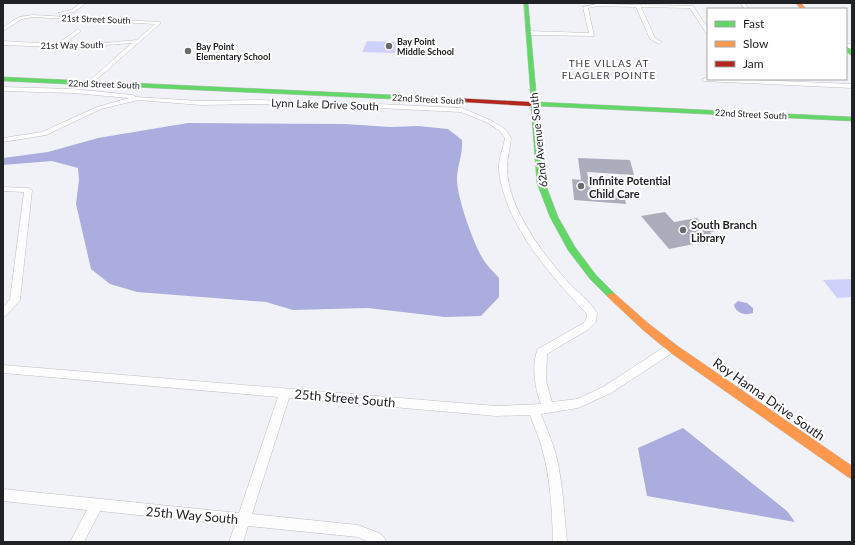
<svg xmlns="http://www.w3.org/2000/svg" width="855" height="545" viewBox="0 0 855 545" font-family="Lato,sans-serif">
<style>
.green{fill:#ced2fa}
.water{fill:#aaadde}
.building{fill:#acadbc}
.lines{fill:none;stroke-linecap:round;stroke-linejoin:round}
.street-casing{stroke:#bfbfc3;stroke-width:1}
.fast-casing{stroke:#bfbfc3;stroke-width:1}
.slow-casing{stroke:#bfbfc3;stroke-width:1}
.jam-casing{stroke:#bfbfc3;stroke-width:1}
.street{fill:#fdfdfe;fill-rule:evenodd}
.fast{fill:#63d668;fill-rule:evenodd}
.slow{fill:#ff974d;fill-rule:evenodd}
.jam{fill:#b3261e;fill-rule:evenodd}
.poi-dot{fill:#6a6b6e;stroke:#fff;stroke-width:1.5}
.labels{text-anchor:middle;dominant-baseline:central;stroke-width:4;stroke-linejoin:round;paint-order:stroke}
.far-street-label{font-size:9px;fill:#212225;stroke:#fff}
.far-poi-label{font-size:9px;font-weight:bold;fill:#212225;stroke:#fff;text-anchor:start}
.far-neighbourhood-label{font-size:10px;letter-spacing:1px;fill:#38393f;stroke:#fff}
.street-label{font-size:11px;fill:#212225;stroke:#fff}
.poi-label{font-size:11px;font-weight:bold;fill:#212225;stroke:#fff;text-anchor:start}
.near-street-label{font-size:13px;fill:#212225;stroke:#fff}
</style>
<rect width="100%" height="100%" fill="#f1f2f7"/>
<!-- green -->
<path class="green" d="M 367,41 L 399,42 L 395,53 L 362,52 Z
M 852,279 L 852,297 L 837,298 L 823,280 Z"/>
<!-- water -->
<path class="water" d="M 188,123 L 345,124 L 390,127 L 418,126 L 448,129 L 462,140 C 463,153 458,164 457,177 C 456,195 473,243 483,259 C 487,266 494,272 499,278 L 499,297 L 481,316 L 445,317 L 368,308 L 293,310 L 266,302 L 137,292 L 110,284 L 91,269 L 76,204 L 79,180 L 78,168 L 52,161 L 3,165 L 3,158 L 48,152 L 98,138 Z
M 738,301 L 747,303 L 753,308 L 753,313 C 745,316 736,313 734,305 Z
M 683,428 L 787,511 L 795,522 L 647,496 L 638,448 Z"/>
<!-- building -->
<path class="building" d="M 578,158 L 630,160 L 634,175 L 587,172 L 591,192 L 624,195 L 626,204 L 574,200 L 572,179 L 581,180 Z
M 665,212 L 674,222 L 697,218 L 700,222 L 705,221 L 715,231 L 710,232 L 713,235 L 690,239 L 694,244 L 669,249 L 641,216 Z"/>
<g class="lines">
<!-- street casing -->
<g class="street-casing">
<path id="street" d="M 81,3 L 86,3 L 74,12 L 60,14 L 58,13 L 71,10 Z
M 740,3 L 744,3 L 749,9 L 745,9 Z
M 597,4 L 693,6 L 708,28 L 708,34 L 706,33 L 690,8 L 641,7 L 655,38 L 662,42 L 659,44 L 650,39 L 636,7 L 597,6 L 588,8 L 594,36 L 528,35 L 525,33 L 528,31 L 589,33 L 583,7 Z
M 33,15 L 159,22 L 161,23 L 90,85 L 87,83 L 88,82 L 132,43 L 56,49 L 54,47 L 3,45 L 3,41 L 57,44 L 78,29 L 81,31 L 80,32 L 63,44 L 105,43 L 137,40 L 155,24 L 33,17 L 22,19 L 3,31 L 3,27 L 19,17 Z
M 846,44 L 852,44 L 852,48 L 846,48 Z
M 705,78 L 852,84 L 852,88 L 703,81 L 702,80 Z
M 3,87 L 73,89 L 133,95 L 136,97 L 201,101 L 262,100 L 317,104 L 378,104 L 462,108 L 490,120 L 505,129 L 511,138 C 510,148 507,158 507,168 C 507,207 543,254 568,282 C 577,292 590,301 597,313 L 596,322 L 589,329 L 547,354 L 546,381 L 552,402 L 577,399 L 603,387 L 667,345 L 671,344 L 675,345 L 676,348 L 675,351 L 611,393 L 578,408 L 541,414 C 546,427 552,441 556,455 C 563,483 564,513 567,542 L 553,542 C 552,513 551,484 544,456 C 541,442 535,428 530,415 L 496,416 L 289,398 L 252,514 L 358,525 L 379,533 L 384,537 L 386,542 L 368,542 L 358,537 L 248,526 L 243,542 L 229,542 L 235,525 L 100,511 L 84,542 L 70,542 L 87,510 L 3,501 L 3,489 L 239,513 L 278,397 L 3,373 L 3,365 L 496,406 L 541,404 C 535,390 531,364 538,349 L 582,324 L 586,320 L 587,314 C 551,276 505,225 499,171 C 498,160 503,149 505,138 L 500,131 L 486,122 L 461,112 L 378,108 L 317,108 L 262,104 L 201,105 L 138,100 L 101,109 L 46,135 L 3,142 L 3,138 L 42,132 L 97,107 L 129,98 L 73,93 L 3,91 Z
M 3,187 L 28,188 L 32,190 L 20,300 L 6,316 L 3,317 L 3,308 L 10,299 L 24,192 L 3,191 Z"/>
</g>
<!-- fast casing -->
<g class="fast-casing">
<path id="fast" d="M 524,3 L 528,3 L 537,102 L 852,117 L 852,121 L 538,106 L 545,183 L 558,217 L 575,247 L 596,275 L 617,296 L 615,298 L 609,298 L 590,279 L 568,250 L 550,217 L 537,183 L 531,106 L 527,104 L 531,102 Z
M 846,46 L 852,51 L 852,56 L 846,51 Z
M 3,77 L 414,96 L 417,98 L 414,100 L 3,81 Z"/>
</g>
<!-- slow casing -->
<g class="slow-casing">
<path id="slow" d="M 796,3 L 801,3 L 806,9 L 801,9 Z
M 612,293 L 615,294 L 649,324 L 679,347 L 852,466 L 852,479 L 848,477 L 671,353 L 643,330 L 609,298 L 607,296 L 609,294 Z"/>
</g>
<!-- jam casing -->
<g class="jam-casing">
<path id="jam" d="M 414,96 L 530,102 L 533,104 L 530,106 L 412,99 L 412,97 Z"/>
</g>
<!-- street -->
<use href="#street" class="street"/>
<!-- fast -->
<use href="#fast" class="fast"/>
<!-- slow -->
<use href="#slow" class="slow"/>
<!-- jam -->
<use href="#jam" class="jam"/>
</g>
<!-- markers -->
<g class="poi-dot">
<circle cx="389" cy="46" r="4"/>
<circle cx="188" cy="51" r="4"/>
<circle cx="581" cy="186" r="4"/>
<circle cx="683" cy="230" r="4"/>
</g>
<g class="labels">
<!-- far-street labels -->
<g class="far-street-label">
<text transform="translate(96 19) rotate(2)">21st Street South</text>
<text transform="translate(72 45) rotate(-1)">21st Way South</text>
<text transform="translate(104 84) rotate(2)">22nd Street South</text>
<text transform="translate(428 99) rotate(3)">22nd Street South</text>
<text transform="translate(751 114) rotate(3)">22nd Street South</text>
</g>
<!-- far-poi labels -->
<g class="far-poi-label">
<text x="397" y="41">Bay Point<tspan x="397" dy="10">Middle School</tspan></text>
<text x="196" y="46">Bay Point<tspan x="196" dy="10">Elementary School</tspan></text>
</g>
<!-- far-neighbourhood labels -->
<g class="far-neighbourhood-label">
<text x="609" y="63">THE VILLAS AT<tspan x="609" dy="12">FLAGLER POINTE</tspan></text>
</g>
<!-- street labels -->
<g class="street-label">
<text transform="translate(325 104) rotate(2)">Lynn Lake Drive South</text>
<text transform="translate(538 140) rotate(-96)">62nd Avenue South</text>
</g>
<!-- poi labels -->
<g class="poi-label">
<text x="589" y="180">Infinite Potential<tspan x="589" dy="13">Child Care</tspan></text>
<text x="691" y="224">South Branch<tspan x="691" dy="13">Library</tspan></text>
</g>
<!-- near-street labels -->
<g class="near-street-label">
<text transform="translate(345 398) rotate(5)">25th Street South</text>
<text transform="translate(769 399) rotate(35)">Roy Hanna Drive South</text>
<text transform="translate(192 515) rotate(5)">25th Way South</text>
</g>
</g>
<!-- border -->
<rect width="855" height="545" fill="none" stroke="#212225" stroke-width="8"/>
<!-- legend -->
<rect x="707" y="8" width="140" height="72" fill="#ffffff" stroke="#a6a7a8"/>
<rect x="715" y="21" width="20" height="6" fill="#63d668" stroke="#a6a7a8"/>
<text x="743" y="28" font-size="12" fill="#212225">Fast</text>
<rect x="715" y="41" width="20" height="6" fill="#ff974d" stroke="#a6a7a8"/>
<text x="743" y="48" font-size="12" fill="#212225">Slow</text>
<rect x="715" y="61" width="20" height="6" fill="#b3261e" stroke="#a6a7a8"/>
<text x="743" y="68" font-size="12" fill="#212225">Jam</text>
</svg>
